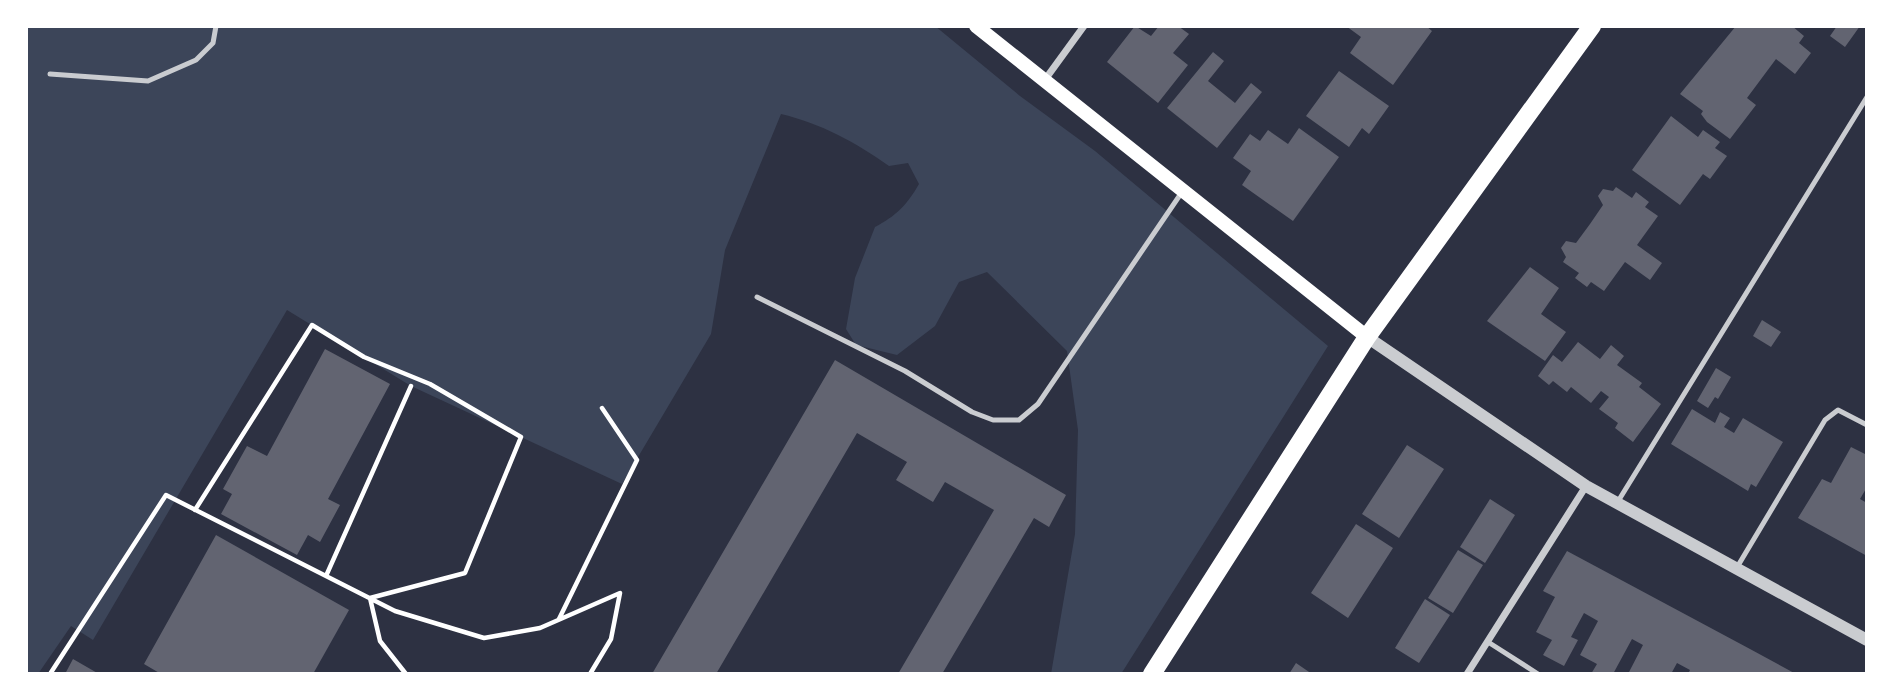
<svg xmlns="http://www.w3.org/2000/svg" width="1893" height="700" viewBox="0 0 1893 700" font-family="Inter,sans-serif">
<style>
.green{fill:#3c4559}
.building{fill:#626471}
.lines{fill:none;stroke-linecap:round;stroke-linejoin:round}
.path{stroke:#fff;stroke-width:4.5}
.service{stroke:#caccd0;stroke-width:5}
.minor{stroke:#caccd0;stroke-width:7}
.tertiary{stroke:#caccd0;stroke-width:12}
.secondary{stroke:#fff;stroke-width:14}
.primary{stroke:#fff;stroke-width:18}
</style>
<rect width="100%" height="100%" fill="#2d3142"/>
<!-- green -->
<path class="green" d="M 26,26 L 935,26 L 1020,96 L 1095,151 L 1328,346 L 1121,674 L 1051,674 L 1075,534 L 1078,430 L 1067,351 L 987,272 L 959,282 L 935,326 L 897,355 L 856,345 L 846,329 L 855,278 L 875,227 C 896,216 907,205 919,184 L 908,163 L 889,166 C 857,143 820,123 781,114 L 725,250 L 711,334 L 622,484 L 411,386 L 287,310 L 93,640 L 71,626 L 38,674 L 26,674 Z"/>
<!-- building -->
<path class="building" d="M 1135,26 L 1151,36 L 1159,26 L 1178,26 L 1189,34 L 1173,53 L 1188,65 L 1158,103 L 1107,62 Z
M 1346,26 L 1426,26 L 1432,31 L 1393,85 L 1350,53 L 1361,37 Z
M 1736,26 L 1792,26 L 1804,36 L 1799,43 L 1811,53 L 1795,74 L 1776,59 L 1747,98 L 1756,105 L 1730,139 L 1707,122 L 1701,114 L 1703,111 L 1680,94 Z
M 1837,26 L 1860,26 L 1845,47 L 1830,36 Z
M 1213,52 L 1224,61 L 1208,81 L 1235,103 L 1251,83 L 1262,92 L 1217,148 L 1167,108 Z
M 1339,71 L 1389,106 L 1369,134 L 1362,128 L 1349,147 L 1306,116 Z
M 1671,116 L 1698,137 L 1703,130 L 1720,142 L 1715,148 L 1727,156 L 1710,179 L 1703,174 L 1680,205 L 1632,170 Z
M 1299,128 L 1339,157 L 1293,221 L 1242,185 L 1251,171 L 1233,158 L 1250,134 L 1260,141 L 1268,130 L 1288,144 Z
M 1616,187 L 1632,198 L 1636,192 L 1649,202 L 1645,207 L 1658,216 L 1637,245 L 1662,263 L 1650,280 L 1625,262 L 1604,291 L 1591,282 L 1587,287 L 1575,278 L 1579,273 L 1563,262 L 1566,257 L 1561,248 L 1566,241 L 1576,243 L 1590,224 L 1603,205 L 1598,196 L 1603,189 L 1613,191 Z
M 1530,267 L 1559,288 L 1541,314 L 1566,332 L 1545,361 L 1487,321 Z
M 1762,320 L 1781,332 L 1771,347 L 1753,336 Z
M 1578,342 L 1600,359 L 1611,345 L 1624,356 L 1617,365 L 1642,383 L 1639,387 L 1661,404 L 1633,442 L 1615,428 L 1618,423 L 1599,409 L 1609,397 L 1601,391 L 1591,403 L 1571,387 L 1567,392 L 1553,381 L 1549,385 L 1538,376 L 1553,355 L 1562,362 Z
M 325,349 L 390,384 L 328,499 L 340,505 L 320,542 L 308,535 L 297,555 L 221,514 L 232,494 L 223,489 L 247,446 L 267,456 Z
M 835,360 L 1066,495 L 1049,527 L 1034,518 L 942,674 L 898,674 L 994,510 L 945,482 L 933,502 L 896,480 L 907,462 L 857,433 L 716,674 L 652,674 Z
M 1716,368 L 1731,377 L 1718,399 L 1715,397 L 1708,408 L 1697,401 Z
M 1692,409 L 1715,423 L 1720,412 L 1730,418 L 1724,427 L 1734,433 L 1743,418 L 1783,442 L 1756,487 L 1751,484 L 1748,491 L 1671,444 Z
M 1407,445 L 1444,469 L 1399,538 L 1362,514 Z
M 1851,447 L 1867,455 L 1867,487 L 1860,499 L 1867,503 L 1867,556 L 1798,518 L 1822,479 L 1831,483 Z
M 1490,499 L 1515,515 L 1485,563 L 1460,547 Z
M 1356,524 L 1393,548 L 1348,618 L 1311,593 Z
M 216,535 L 349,610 L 313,674 L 161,674 L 144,664 Z
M 1458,550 L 1483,565 L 1453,613 L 1428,598 Z
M 1567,551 L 1750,649 L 1796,674 L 1688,674 L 1690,670 L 1677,663 L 1671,674 L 1628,674 L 1643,645 L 1632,639 L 1613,674 L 1591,674 L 1597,664 L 1580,655 L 1598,621 L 1584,613 L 1571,637 L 1578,640 L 1564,666 L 1543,655 L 1552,640 L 1536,632 L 1555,597 L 1543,591 Z
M 1425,599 L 1450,615 L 1419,663 L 1395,648 Z
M 73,659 L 99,674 L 65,674 Z
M 1296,663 L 1312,674 L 1289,674 Z"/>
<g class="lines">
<!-- path -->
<path class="path" d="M 195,510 L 312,325 L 364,357 L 430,384 L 521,437 L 465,573 L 370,598 L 380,641 L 406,674
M 326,576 L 411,386
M 559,619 L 637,460 L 602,408
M 50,674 L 166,495 L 395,611 L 484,638 L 540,628 L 620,593 L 611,639 L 590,674"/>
<!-- service -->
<path class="service" d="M 50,74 L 148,81 L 196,60 L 213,43 L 216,26
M 757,297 L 905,371 L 972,412 L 993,420 L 1019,420 L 1038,404 L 1182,192
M 1617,503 L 1867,97
M 1736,569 L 1825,420 L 1838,410 L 1867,425
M 1488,642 L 1538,674"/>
<!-- minor -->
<path class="minor" d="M 1044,81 L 1084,26
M 1467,674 L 1586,486"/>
<!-- tertiary -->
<path class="tertiary" d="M 1367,337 L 1586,486 L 1867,640"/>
<!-- secondary -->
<path class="secondary" d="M 976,26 L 1367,337"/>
<!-- primary -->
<path class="primary" d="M 1152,674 L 1367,337 L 1592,26"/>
</g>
<!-- border -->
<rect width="1893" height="700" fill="none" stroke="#ffffff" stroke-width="56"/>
</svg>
